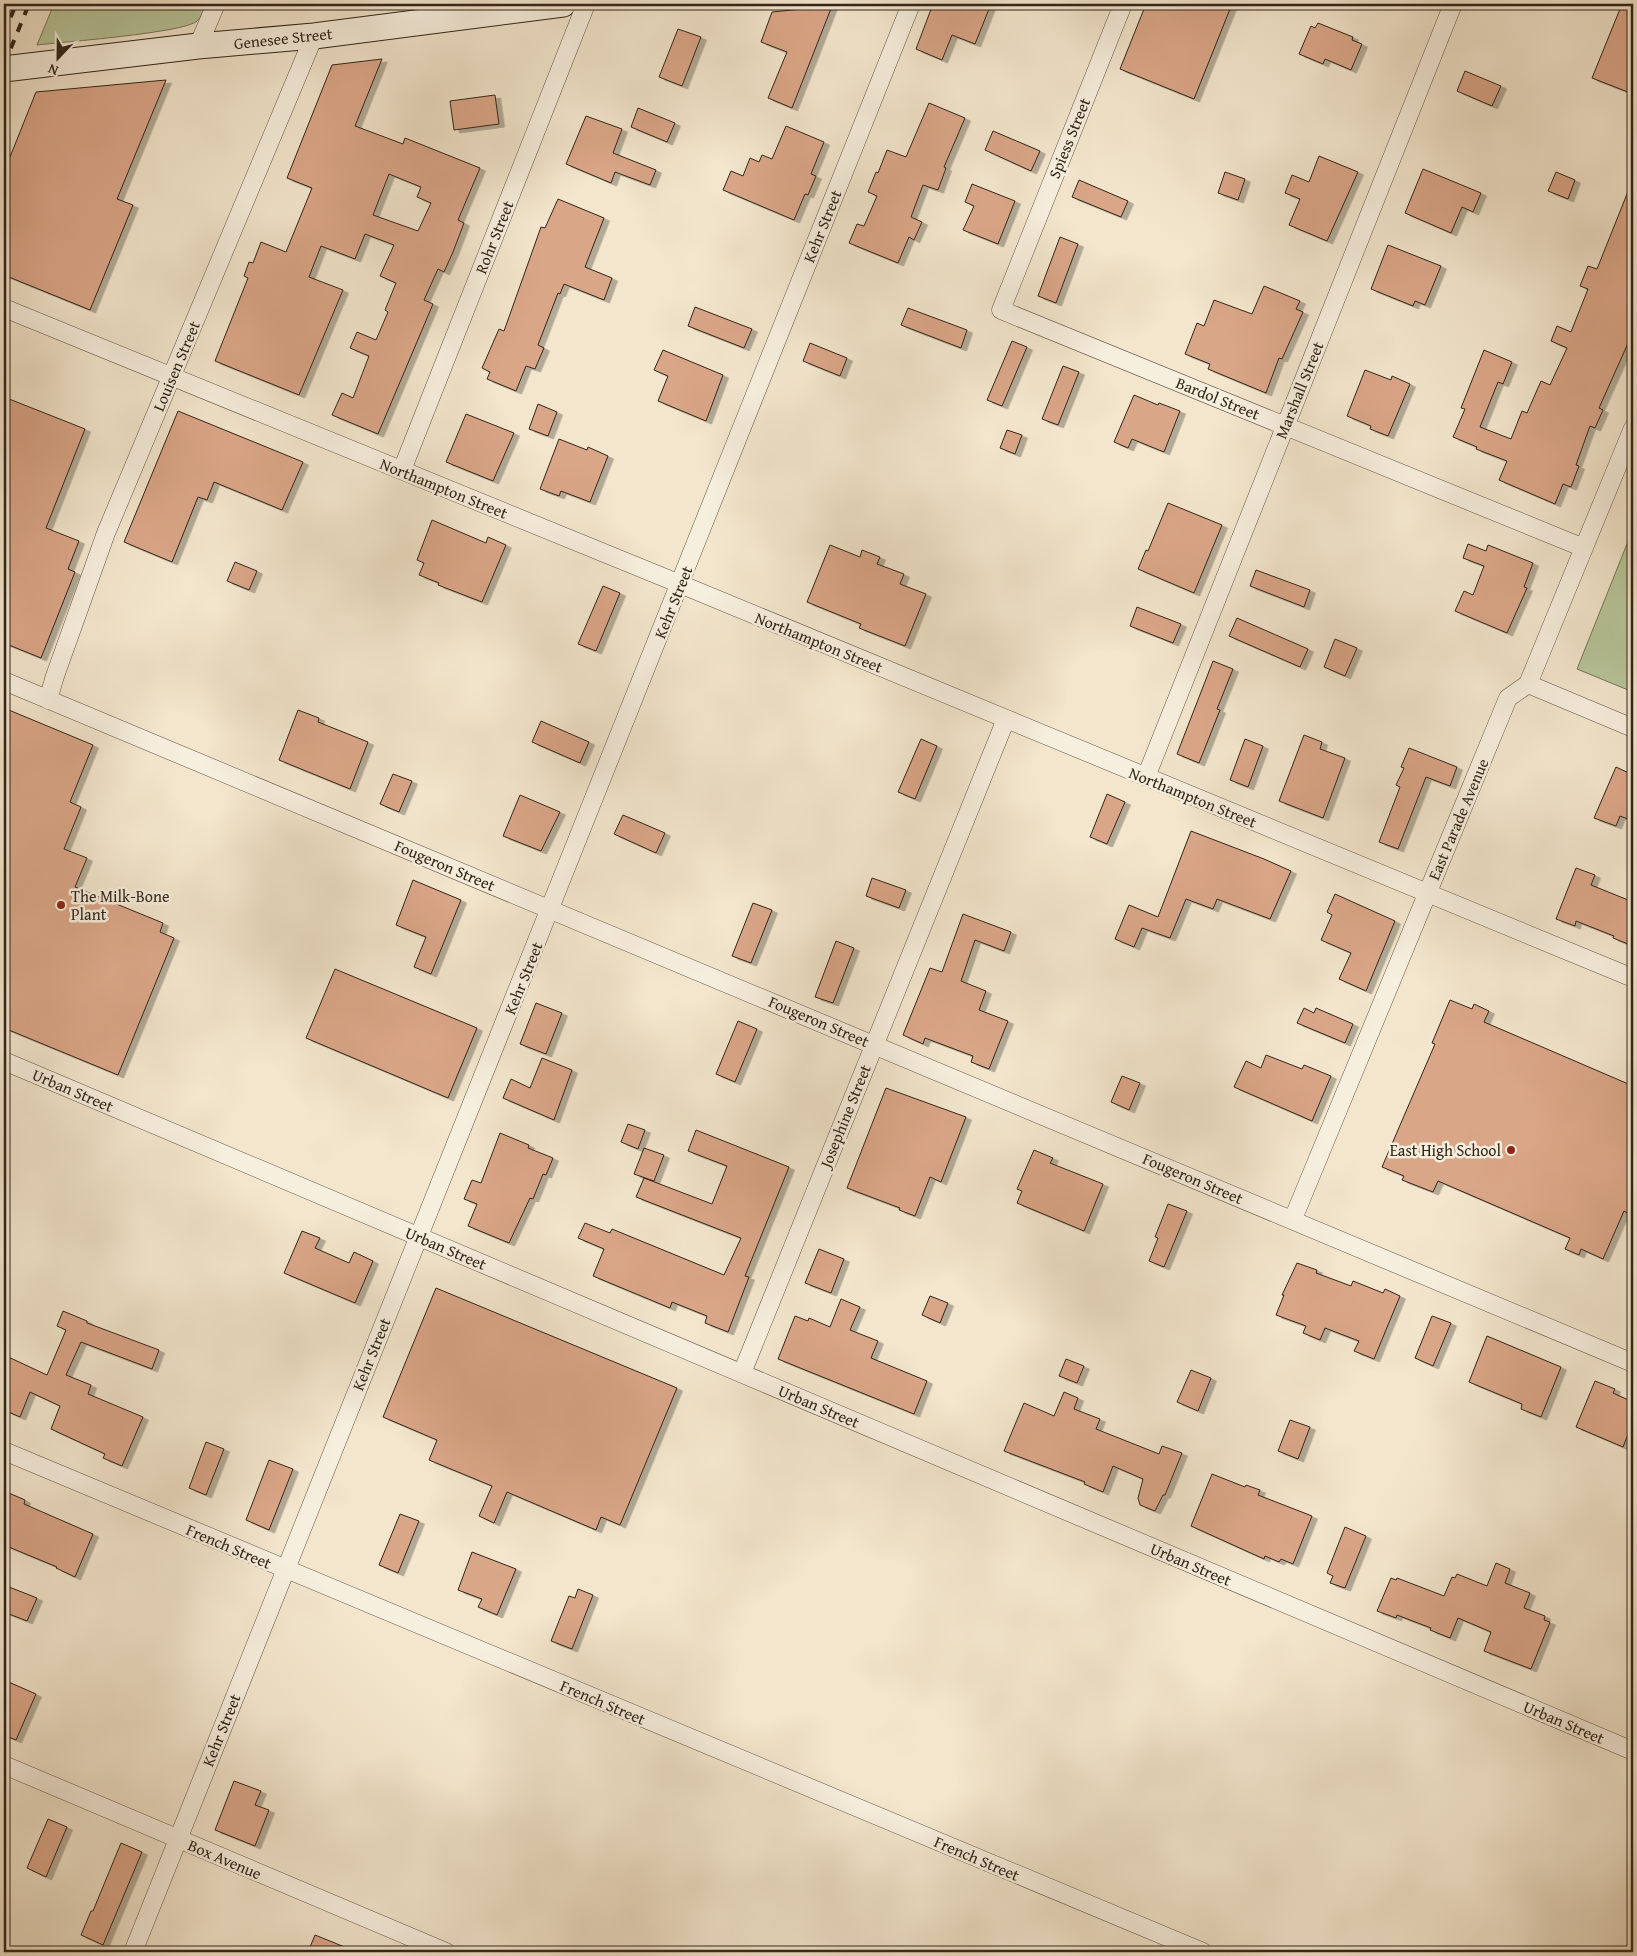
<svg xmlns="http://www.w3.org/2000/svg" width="1637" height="1956" viewBox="0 0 1637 1956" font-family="'Gentium Book Plus',serif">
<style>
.green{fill:#b8c69b;stroke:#74765a}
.building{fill:#daa688;stroke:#31251a;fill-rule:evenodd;filter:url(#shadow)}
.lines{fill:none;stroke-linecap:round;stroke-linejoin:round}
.minor-casing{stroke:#625547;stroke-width:19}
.secondary-casing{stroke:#31251a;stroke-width:27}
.minor{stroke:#f7efde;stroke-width:18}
.secondary{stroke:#f7efde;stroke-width:25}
.rail{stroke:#31251a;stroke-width:4;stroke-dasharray:9 9;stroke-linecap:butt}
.poi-dot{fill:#8f2418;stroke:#f7efde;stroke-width:2}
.labels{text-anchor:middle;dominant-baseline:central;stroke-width:5;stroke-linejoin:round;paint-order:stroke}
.street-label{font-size:16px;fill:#31251a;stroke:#f7efde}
.poi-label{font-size:16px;fill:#31251a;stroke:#f7efde;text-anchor:start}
</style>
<defs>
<filter id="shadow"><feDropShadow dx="5.5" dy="3" stdDeviation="0" flood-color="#0004"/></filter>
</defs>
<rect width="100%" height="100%" fill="#f3e6cd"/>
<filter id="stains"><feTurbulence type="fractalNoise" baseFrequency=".004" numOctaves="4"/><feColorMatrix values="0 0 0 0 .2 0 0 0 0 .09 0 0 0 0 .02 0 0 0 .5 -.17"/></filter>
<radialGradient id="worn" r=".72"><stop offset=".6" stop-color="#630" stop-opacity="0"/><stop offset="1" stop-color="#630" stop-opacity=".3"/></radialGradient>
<!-- green -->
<path class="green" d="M 54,4 L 206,4 C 204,9 202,17 197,21 C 184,33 62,42 37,45 Z
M 1633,529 L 1633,692 L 1577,669 Z"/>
<!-- building -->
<path class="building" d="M 933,4 L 991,4 L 975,44 L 952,35 L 942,60 L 916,49 Z
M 1146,4 L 1232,4 L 1194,99 L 1120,69 Z
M 1622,4 L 1633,4 L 1633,94 L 1592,78 Z
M 832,6 L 792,108 L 768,98 L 787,52 L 761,42 L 772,12 Z
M 1318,23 L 1353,37 L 1352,40 L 1362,44 L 1351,70 L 1325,59 L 1323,64 L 1299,54 L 1311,26 L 1315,28 Z
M 678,29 L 701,37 L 682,86 L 659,77 Z
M 382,59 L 355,126 L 403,144 L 405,138 L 480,168 L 458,220 L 464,223 L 453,252 L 444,272 L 438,269 L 424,300 L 433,304 L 378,434 L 332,415 L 342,393 L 353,398 L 369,356 L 350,348 L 357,332 L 376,340 L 388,312 L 385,310 L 396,283 L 380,276 L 394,245 L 365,234 L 355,259 L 321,246 L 309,277 L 343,290 L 299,395 L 215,361 L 248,278 L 244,276 L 249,262 L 253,263 L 261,242 L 286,252 L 312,188 L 287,178 L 332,65 ZM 389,174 L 421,187 L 417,197 L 431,203 L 418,231 L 373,215 Z
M 1465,71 L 1501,86 L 1492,106 L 1457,91 Z
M 166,80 L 117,199 L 133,205 L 90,310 L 4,275 L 4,172 L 36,92 Z
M 495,95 L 499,124 L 454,130 L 450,101 Z
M 929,103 L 965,118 L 944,167 L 946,168 L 938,190 L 923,185 L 911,217 L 922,222 L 914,240 L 909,237 L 898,263 L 849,243 L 857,224 L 864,226 L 877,196 L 868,192 L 876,172 L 878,173 L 887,150 L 906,157 Z
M 638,108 L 675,123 L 667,142 L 631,127 Z
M 586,116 L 622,129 L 613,153 L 656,170 L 650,185 L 615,172 L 611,183 L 566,164 Z
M 786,126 L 824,142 L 811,174 L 816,176 L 808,195 L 805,194 L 794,220 L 723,190 L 731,171 L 743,176 L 750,158 L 759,162 L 762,155 L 772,159 Z
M 993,131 L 1040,151 L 1031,171 L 985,150 Z
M 1319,156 L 1358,172 L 1327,241 L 1289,225 L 1300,199 L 1285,193 L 1292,175 L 1309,182 Z
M 1423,169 L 1481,193 L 1473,212 L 1462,207 L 1451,233 L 1405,213 Z
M 1225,172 L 1245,179 L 1238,200 L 1218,193 Z
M 1556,172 L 1575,180 L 1568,199 L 1548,191 Z
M 1633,179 L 1633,332 L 1599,408 L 1603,410 L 1595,428 L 1590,426 L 1576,465 L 1579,466 L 1571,487 L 1563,484 L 1555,504 L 1499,480 L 1507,461 L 1476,449 L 1477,447 L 1453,437 L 1465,409 L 1461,408 L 1484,350 L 1512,362 L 1503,384 L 1498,382 L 1480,427 L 1511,439 L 1522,411 L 1527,413 L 1541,381 L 1550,385 L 1567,348 L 1551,341 L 1557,326 L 1571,332 L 1588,289 L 1580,286 L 1588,266 L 1597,269 Z
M 1079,180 L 1128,201 L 1121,217 L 1072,197 Z
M 972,184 L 1015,201 L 998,244 L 963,230 L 974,206 L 965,202 Z
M 558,199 L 604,218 L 585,267 L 612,278 L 604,300 L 564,284 L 560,294 L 558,293 L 538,345 L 544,348 L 535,369 L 526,366 L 516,391 L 487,379 L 490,372 L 482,368 L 499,329 L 504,331 L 541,227 L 545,228 Z
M 1060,237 L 1078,244 L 1056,303 L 1038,296 Z
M 1388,245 L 1441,266 L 1425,305 L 1415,301 L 1413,306 L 1371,289 Z
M 1264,286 L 1300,301 L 1296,309 L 1303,312 L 1282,359 L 1279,358 L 1266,393 L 1208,369 L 1210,364 L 1185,354 L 1197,323 L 1204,326 L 1214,300 L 1252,314 Z
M 695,307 L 752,329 L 744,348 L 688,326 Z
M 908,308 L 967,330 L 961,348 L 901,325 Z
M 1012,341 L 1027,347 L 1002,406 L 987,400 Z
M 810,343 L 847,358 L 840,376 L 803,361 Z
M 663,350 L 723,375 L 706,421 L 658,401 L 668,376 L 654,370 Z
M 1063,366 L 1079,372 L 1058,425 L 1042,419 Z
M 1365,370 L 1391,380 L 1392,376 L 1410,384 L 1388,436 L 1370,429 L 1371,426 L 1347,416 Z
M 1134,395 L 1158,405 L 1159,403 L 1180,411 L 1164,452 L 1132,439 L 1128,448 L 1114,442 Z
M 4,397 L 85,429 L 46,528 L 79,541 L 68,569 L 75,572 L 41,658 L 4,643 Z
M 538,404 L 557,412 L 548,436 L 529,429 Z
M 178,411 L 303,462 L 282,510 L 214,482 L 207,500 L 198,497 L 172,562 L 124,542 Z
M 466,414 L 514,433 L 493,481 L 446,462 Z
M 1007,430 L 1022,435 L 1015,454 L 1000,448 Z
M 559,439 L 587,450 L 588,447 L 608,456 L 590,502 L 561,491 L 559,496 L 540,489 Z
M 1168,503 L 1222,525 L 1194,593 L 1138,569 L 1146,550 L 1148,551 Z
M 432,520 L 486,543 L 488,537 L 506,545 L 482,602 L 438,585 L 439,583 L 419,575 L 424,563 L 417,560 Z
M 1468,544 L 1486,551 L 1488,545 L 1533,563 L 1524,587 L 1527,588 L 1507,633 L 1455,611 L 1464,591 L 1473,595 L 1484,566 L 1463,558 Z
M 830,545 L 860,557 L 862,550 L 880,557 L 877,564 L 904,574 L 900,584 L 926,594 L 905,646 L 859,628 L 861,624 L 807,602 Z
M 235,562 L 257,571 L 249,590 L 227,581 Z
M 1256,570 L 1310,590 L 1304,607 L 1250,586 Z
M 603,586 L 620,593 L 596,651 L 578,644 Z
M 1137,607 L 1181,624 L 1173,643 L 1130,626 Z
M 1237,618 L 1308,649 L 1300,667 L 1229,636 Z
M 1335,639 L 1357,648 L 1345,676 L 1324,667 Z
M 1213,661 L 1233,669 L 1217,709 L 1220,710 L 1199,763 L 1177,754 Z
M 4,708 L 93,745 L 70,802 L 81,807 L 64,849 L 87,858 L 75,887 L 163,923 L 160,932 L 174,938 L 118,1075 L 4,1028 Z
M 298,710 L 319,718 L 318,722 L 368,742 L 350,789 L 279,760 Z
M 541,721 L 589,742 L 580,763 L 532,742 Z
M 1304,735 L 1322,742 L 1320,749 L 1345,758 L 1323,818 L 1279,801 Z
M 921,739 L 937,746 L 915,799 L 898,792 Z
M 1245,739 L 1263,746 L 1248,787 L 1230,780 Z
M 1409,748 L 1457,767 L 1450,786 L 1426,777 L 1398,849 L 1379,842 L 1400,787 L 1396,785 L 1404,768 L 1401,767 Z
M 1616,767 L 1633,775 L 1633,821 L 1620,816 L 1616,826 L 1594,818 Z
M 393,774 L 412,781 L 399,812 L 380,804 Z
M 1107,794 L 1125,802 L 1107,844 L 1090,837 Z
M 520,795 L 560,812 L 541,851 L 503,836 Z
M 623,815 L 665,833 L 656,853 L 614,834 Z
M 1191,831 L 1264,859 L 1291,871 L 1270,919 L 1217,899 L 1213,909 L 1186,899 L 1170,938 L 1142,928 L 1134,947 L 1115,939 L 1129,905 L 1158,917 Z
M 1576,868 L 1595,875 L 1591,885 L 1633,902 L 1633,946 L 1613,938 L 1614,936 L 1576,921 L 1575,926 L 1556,919 Z
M 872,878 L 906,890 L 899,908 L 866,896 Z
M 413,880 L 461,900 L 431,974 L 414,967 L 426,937 L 396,925 Z
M 1335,894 L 1395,921 L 1366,991 L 1339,979 L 1351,953 L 1321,940 L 1332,915 L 1327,912 Z
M 753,903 L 772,910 L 751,963 L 732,956 Z
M 963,914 L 1011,932 L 1004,951 L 975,940 L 961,981 L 986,991 L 979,1010 L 1008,1021 L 989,1069 L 971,1062 L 973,1056 L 925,1038 L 923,1044 L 903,1035 L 930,968 L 942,972 Z
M 836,941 L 854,948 L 833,1003 L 815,997 Z
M 335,969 L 477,1028 L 448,1098 L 306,1038 Z
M 1450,1000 L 1472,1009 L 1474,1004 L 1489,1011 L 1484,1022 L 1633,1086 L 1633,1216 L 1624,1211 L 1603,1259 L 1581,1249 L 1579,1255 L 1565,1249 L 1570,1238 L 1438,1181 L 1433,1192 L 1402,1180 L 1404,1176 L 1382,1167 L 1435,1044 L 1432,1043 Z
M 536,1003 L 562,1013 L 546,1054 L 520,1044 Z
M 1304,1008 L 1314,1013 L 1316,1008 L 1353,1024 L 1345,1043 L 1297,1023 Z
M 738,1021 L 757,1029 L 735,1082 L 716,1074 Z
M 1266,1055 L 1302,1069 L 1304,1065 L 1331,1076 L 1312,1121 L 1234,1087 L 1246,1061 L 1261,1068 Z
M 542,1058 L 572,1070 L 554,1120 L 503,1098 L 511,1079 L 530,1088 Z
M 1122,1076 L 1140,1083 L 1129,1110 L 1111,1102 Z
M 886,1088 L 966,1117 L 941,1182 L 930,1177 L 915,1216 L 899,1210 L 900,1208 L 847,1188 Z
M 628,1124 L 645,1130 L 638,1149 L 621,1142 Z
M 696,1130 L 789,1167 L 745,1276 L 749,1277 L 728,1332 L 705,1323 L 707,1316 L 672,1302 L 670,1308 L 593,1276 L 604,1249 L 578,1238 L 585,1223 L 610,1233 L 612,1229 L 724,1275 L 741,1238 L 636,1197 L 644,1178 L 712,1204 L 727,1166 L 688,1151 Z
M 500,1133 L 529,1145 L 528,1148 L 553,1158 L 546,1175 L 543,1174 L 533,1199 L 530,1198 L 509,1243 L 468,1226 L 477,1204 L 464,1199 L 472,1180 L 481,1183 Z
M 644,1148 L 664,1155 L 654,1181 L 634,1174 Z
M 1034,1150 L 1053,1158 L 1050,1163 L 1103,1184 L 1084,1231 L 1017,1203 L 1022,1191 L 1017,1189 Z
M 1168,1204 L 1187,1211 L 1164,1267 L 1149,1261 L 1158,1238 L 1155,1237 Z
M 302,1231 L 320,1238 L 315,1248 L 349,1263 L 354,1252 L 373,1261 L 355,1303 L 284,1273 Z
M 819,1249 L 844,1259 L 831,1293 L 805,1283 Z
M 1297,1263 L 1317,1270 L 1316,1273 L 1351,1286 L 1353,1281 L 1383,1293 L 1385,1289 L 1400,1296 L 1374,1359 L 1354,1351 L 1359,1341 L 1325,1328 L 1320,1340 L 1303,1333 L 1306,1326 L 1276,1315 L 1284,1295 L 1282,1295 Z
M 436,1288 L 677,1388 L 620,1525 L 601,1517 L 596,1530 L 507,1492 L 494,1523 L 479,1516 L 492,1486 L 429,1460 L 437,1440 L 383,1417 Z
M 930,1296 L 948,1303 L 940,1323 L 922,1315 Z
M 841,1299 L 860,1307 L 850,1330 L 878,1341 L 871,1358 L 927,1381 L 914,1414 L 778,1359 L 795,1316 L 808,1321 L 809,1318 L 830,1327 Z
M 63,1311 L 87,1321 L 87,1323 L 159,1350 L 152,1369 L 81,1342 L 66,1375 L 91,1385 L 88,1394 L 143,1417 L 122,1466 L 103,1458 L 105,1454 L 51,1429 L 60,1406 L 30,1392 L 20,1417 L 4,1410 L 4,1355 L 47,1375 L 66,1330 L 57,1326 Z
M 1432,1316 L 1451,1323 L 1433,1366 L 1415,1358 Z
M 1487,1336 L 1561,1367 L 1541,1417 L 1521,1409 L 1522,1404 L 1469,1382 Z
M 1066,1359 L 1084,1366 L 1077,1383 L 1059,1376 Z
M 1191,1370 L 1211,1378 L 1198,1411 L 1177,1402 Z
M 1595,1381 L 1615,1389 L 1613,1393 L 1633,1402 L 1633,1422 L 1623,1447 L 1576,1427 Z
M 1064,1392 L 1078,1398 L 1074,1409 L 1100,1419 L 1096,1429 L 1159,1454 L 1162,1446 L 1182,1453 L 1165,1495 L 1163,1495 L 1155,1511 L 1140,1505 L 1138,1498 L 1143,1479 L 1113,1466 L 1103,1492 L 1084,1484 L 1085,1482 L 1004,1451 L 1024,1403 L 1054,1416 Z
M 1290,1420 L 1310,1427 L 1298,1459 L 1278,1451 Z
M 206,1442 L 224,1449 L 206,1495 L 189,1488 Z
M 269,1460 L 293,1469 L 269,1530 L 246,1520 Z
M 1212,1474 L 1245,1487 L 1246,1485 L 1260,1490 L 1258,1495 L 1312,1516 L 1293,1564 L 1281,1559 L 1279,1562 L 1265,1556 L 1264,1559 L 1191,1526 Z
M 4,1491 L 25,1500 L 24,1504 L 93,1534 L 75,1577 L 56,1568 L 57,1567 L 4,1545 Z
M 400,1514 L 419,1521 L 398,1573 L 379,1565 Z
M 1345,1527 L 1366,1536 L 1345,1588 L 1330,1583 L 1333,1576 L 1327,1573 Z
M 472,1552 L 516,1569 L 497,1615 L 478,1607 L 482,1599 L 458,1590 Z
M 1496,1563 L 1510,1569 L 1505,1583 L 1530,1593 L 1524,1608 L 1545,1616 L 1544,1620 L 1550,1622 L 1531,1669 L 1484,1651 L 1491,1632 L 1458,1618 L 1450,1638 L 1430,1630 L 1431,1628 L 1397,1615 L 1396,1618 L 1377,1611 L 1391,1578 L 1396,1580 L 1397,1578 L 1444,1596 L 1452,1577 L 1455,1578 L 1457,1574 L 1487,1586 Z
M 4,1585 L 37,1598 L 27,1621 L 4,1612 Z
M 578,1589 L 593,1595 L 572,1649 L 551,1641 L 569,1596 L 575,1598 Z
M 4,1680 L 36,1694 L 16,1740 L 4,1735 Z
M 234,1781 L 261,1791 L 255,1805 L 269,1810 L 255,1846 L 215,1830 Z
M 48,1819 L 67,1827 L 46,1877 L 27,1868 Z
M 121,1843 L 142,1852 L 103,1945 L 81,1935 L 91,1911 L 93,1911 Z
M 315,1935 L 357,1952 L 308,1952 Z"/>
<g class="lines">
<!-- minor casing -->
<g class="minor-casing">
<path id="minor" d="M 1123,4 L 1001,310 L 1584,548
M 198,46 L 216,4
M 4,308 L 680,584 L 1633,978
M 402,470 L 586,4
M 4,681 L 1633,1363
M 1528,684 L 1633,728
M 48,700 L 55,676 L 106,533 L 314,36
M 1146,777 L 1453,4
M 4,1061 L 1633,1751
M 1293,1219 L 1508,698 L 1528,684 L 1633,428
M 742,1373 L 1006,719
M 4,1451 L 1203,1952
M 4,1765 L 446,1952
M 133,1952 L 911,4"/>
</g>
<!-- secondary casing -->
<g class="secondary-casing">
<path id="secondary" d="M 4,69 L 198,46 L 314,36 L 563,4"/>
</g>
<!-- minor -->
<use href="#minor" class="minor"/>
<!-- secondary -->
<use href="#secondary" class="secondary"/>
<!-- rail -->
<path class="rail" d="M 4,34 L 16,4
M 4,65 L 29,4"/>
</g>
<!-- markers -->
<g class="poi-dot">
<circle cx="61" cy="905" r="5"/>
<circle cx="1511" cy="1150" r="5"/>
</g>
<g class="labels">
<!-- street labels -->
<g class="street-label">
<text transform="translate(283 38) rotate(-6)">Genesee Street</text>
<text transform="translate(1069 138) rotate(-68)">Spiess Street</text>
<text transform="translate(822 226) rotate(-68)">Kehr Street</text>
<text transform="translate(494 237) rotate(-68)">Rohr Street</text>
<text transform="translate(176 366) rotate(-67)">Louisen Street</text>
<text transform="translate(1299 390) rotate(-68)">Marshall Street</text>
<text transform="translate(1218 398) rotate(22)">Bardol Street</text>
<text transform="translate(444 488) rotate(22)">Northampton Street</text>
<text transform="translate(673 602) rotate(-68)">Kehr Street</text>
<text transform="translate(819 642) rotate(22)">Northampton Street</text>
<text transform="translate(1193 797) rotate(22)">Northampton Street</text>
<text transform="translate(1458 819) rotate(-67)">East Parade Avenue</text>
<text transform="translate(445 865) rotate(23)">Fougeron Street</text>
<text transform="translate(523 978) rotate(-68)">Kehr Street</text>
<text transform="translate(819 1021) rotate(23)">Fougeron Street</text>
<text transform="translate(73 1090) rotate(23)">Urban Street</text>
<text transform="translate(845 1116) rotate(-68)">Josephine Street</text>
<text transform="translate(1193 1178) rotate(23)">Fougeron Street</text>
<text transform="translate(446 1248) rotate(23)">Urban Street</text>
<text transform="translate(371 1354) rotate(-68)">Kehr Street</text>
<text transform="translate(819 1406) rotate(23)">Urban Street</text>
<text transform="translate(229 1546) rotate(23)">French Street</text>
<text transform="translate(1191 1564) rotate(23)">Urban Street</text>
<text transform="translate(603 1702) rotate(23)">French Street</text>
<text transform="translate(1564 1722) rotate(23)">Urban Street</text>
<text transform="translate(221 1730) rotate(-68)">Kehr Street</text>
<text transform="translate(977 1858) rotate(23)">French Street</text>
<text transform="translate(225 1859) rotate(23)">Box Avenue</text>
</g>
<!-- poi labels -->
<g class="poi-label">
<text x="71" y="896">The Milk-Bone<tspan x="71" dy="18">Plant</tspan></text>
<text x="1501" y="1150" text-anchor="end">East High School</text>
</g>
</g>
<!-- margin -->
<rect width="1637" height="1956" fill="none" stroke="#f3e6cd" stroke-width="20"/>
<rect x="5" y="5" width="1627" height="1946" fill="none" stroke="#31251a" stroke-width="2.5"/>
<rect x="10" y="10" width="1617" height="1936" fill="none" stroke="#31251a"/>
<!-- north arrow -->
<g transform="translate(58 58) rotate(202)" stroke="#f7efde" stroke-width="4" paint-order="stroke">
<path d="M0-4L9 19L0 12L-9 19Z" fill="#31251a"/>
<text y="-8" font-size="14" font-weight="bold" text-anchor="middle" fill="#31251a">N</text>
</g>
<rect width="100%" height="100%" filter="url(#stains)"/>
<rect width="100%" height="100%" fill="url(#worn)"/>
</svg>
